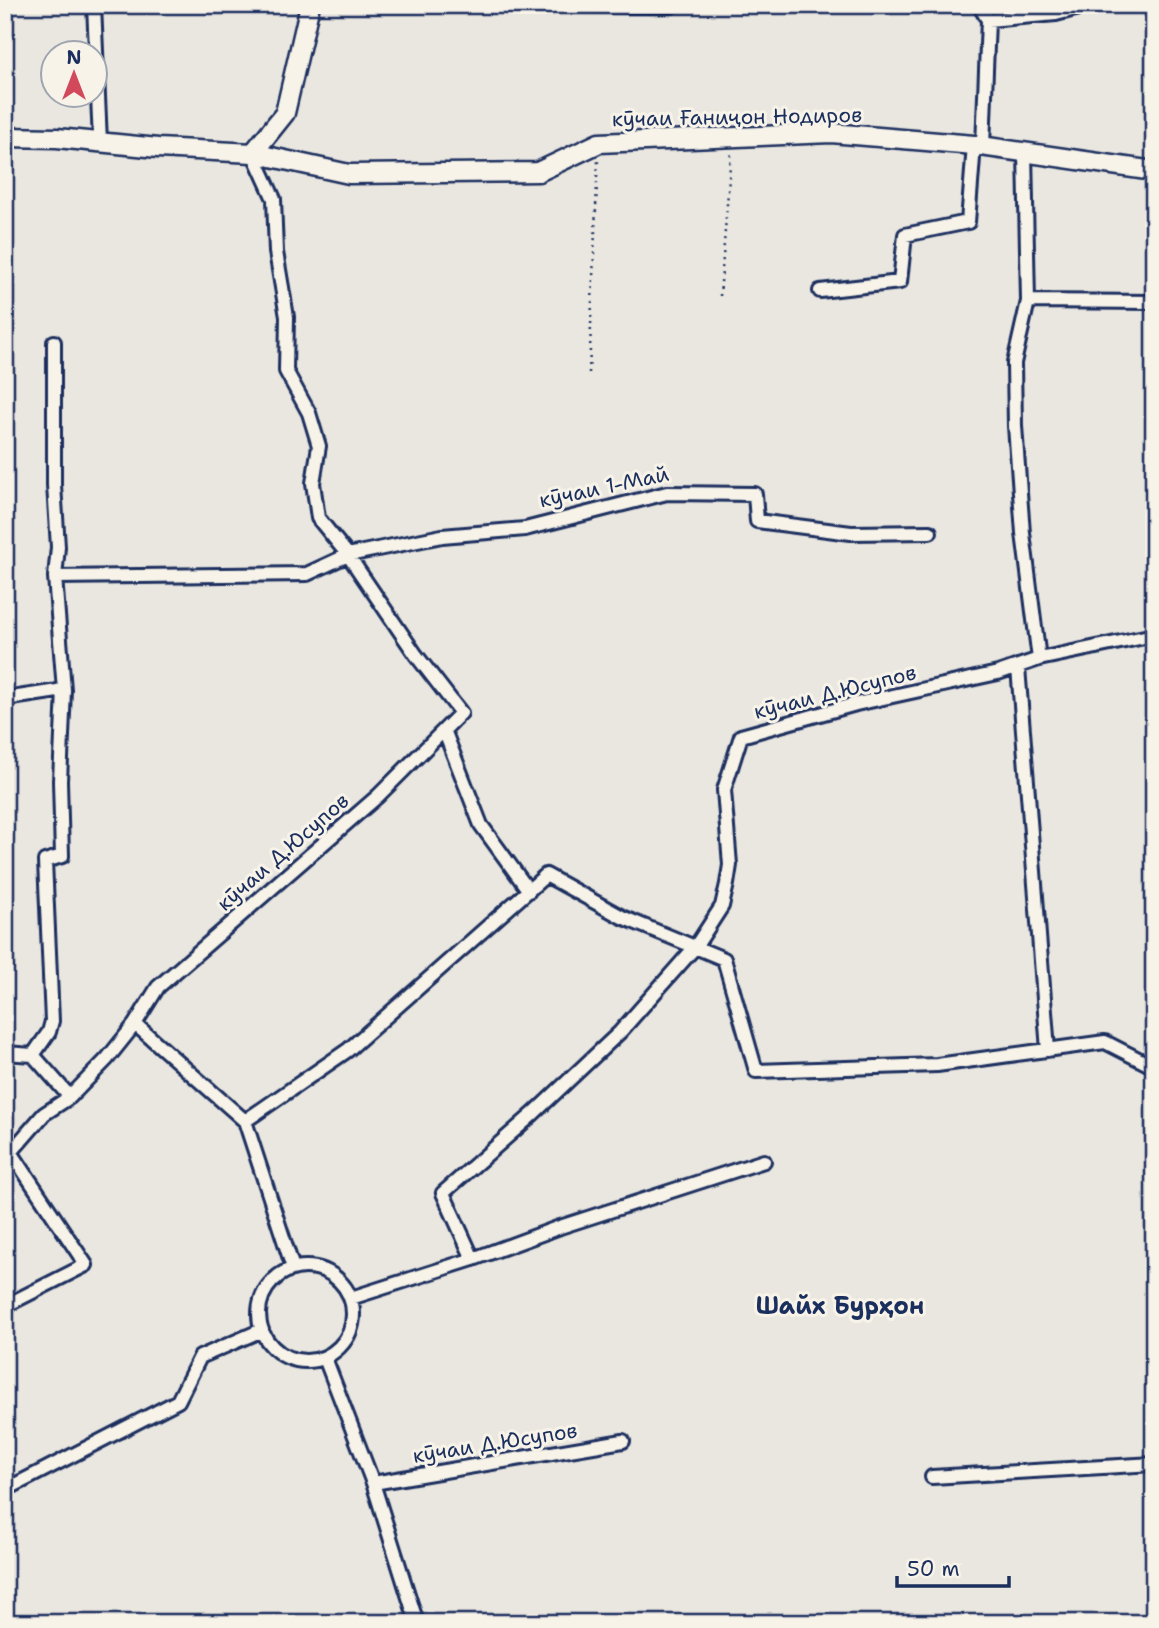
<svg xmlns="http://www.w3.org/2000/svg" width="1159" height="1628" viewBox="0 0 1159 1628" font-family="'Shantell Sans',sans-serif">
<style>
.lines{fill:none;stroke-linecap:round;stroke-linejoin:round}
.street-casing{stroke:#1b2f5e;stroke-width:18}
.secondary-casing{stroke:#1b2f5e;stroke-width:23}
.path{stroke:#1b2f5e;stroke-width:2.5;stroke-dasharray:2 5;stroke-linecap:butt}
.street{stroke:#f7f3e8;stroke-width:12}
.secondary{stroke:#f7f3e8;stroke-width:18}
.labels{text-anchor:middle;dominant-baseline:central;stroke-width:6;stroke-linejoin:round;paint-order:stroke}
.street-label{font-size:21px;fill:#1b2f5e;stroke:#f7f3e8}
.quarter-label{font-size:24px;font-weight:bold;fill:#1b2f5e;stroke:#f7f3e8}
</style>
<rect width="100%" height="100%" fill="#eae7e0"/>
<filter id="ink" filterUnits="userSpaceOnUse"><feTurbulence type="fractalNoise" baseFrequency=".0143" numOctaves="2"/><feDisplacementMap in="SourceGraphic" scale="14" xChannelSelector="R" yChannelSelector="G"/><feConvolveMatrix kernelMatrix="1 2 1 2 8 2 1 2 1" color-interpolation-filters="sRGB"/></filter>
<g filter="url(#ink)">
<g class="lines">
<!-- street casing -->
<g class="street-casing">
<path id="street" d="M 94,5 L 100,142
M 580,5 L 671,6
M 979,5 L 988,20 L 1056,14 L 1091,5
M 983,146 L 988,20
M 1025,152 L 1028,301 L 1014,363 L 1015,426 L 1023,533 L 1039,659
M 820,291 L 900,282 L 905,235 L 968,222 L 974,145
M 1028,301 L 1154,302
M 55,577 L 307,574 L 348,555 L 442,536 L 525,529 L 667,493 L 755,494 L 757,521 L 851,533 L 930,532
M 1018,667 L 1048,1050
M 5,699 L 64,690
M 444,730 L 481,825 L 529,891
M 135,1024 L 245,1121 L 293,1268
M 5,1053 L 33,1055 L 49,1032 L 52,1021 L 45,861 L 62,856 L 60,781 L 64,690 L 55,577 L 58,547 L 54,485 L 54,342
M 33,1055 L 70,1097
M 245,1121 L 348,1050 L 546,875 L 622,917 L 724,959 L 756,1071 L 937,1065 L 1105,1042 L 1154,1067
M 5,1159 L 44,1114 L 70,1097 L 107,1059 L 135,1024 L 158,987 L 378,796 L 461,713 L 416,655 L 348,555 L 318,518 L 313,483 L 319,446 L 309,413 L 286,371 L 287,317 L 276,252 L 274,199 L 253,153
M 473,1259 L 443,1193 L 533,1114 L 620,1032 L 696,946 L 722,906 L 727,884 L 730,865 L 724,790 L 741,736 L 856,704 L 998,673 L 1039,659 L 1154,635
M259 1314a47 47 0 1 1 94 0a47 47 0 1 1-94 0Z
M 351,1298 L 473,1259 L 560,1227 L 764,1161
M 5,1306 L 86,1265 L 11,1152
M 325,1358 L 373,1483 L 417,1623
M 932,1477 L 1154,1464
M 373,1483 L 623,1441
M 5,1490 L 178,1401 L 200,1357 L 262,1330"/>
</g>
<!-- secondary casing -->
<g class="secondary-casing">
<path id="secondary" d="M 5,137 L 57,138 L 158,148 L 253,153 L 349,174 L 538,172 L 599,143 L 831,133 L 974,145 L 1154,171
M 253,153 L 285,113 L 310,5"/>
</g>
<!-- path -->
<path class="path" d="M 720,296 L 731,152
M 589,373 L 598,160"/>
<!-- street -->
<use href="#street" class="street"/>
<!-- secondary -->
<use href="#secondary" class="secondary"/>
</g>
</g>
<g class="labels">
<!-- street labels -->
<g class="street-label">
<text transform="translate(737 117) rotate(-1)">кӯчаи Ғаниҷон Нодиров</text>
<text transform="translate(604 487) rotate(-12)">кӯчаи 1-Май</text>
<text transform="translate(835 692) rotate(-14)">кӯчаи Д.Юсупов</text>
<text transform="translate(283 852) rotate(-41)">кӯчаи Д.Юсупов</text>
<text transform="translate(495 1443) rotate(-9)">кӯчаи Д.Юсупов</text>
</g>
<!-- quarter labels -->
<g class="quarter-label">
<text x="840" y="1306">Шайх Бурҳон</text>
</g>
</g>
<!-- margin -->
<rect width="1159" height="1628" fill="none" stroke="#f7f3e8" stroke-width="28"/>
<rect x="14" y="14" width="1131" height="1600" fill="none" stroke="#1b2f5e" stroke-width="2.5" filter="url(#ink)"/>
<!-- north arrow -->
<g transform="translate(74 74)"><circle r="33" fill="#f7f3e8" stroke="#9fa5b1" stroke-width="2"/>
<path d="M0-5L12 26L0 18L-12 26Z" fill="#d1495b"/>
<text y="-10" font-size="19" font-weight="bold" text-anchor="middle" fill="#1b2f5e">N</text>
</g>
<!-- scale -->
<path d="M897 1576v10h112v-10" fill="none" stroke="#1b2f5e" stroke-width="3.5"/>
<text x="907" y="1576" font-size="21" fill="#1b2f5e" stroke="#f7f3e8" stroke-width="5" paint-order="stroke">50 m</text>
</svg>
